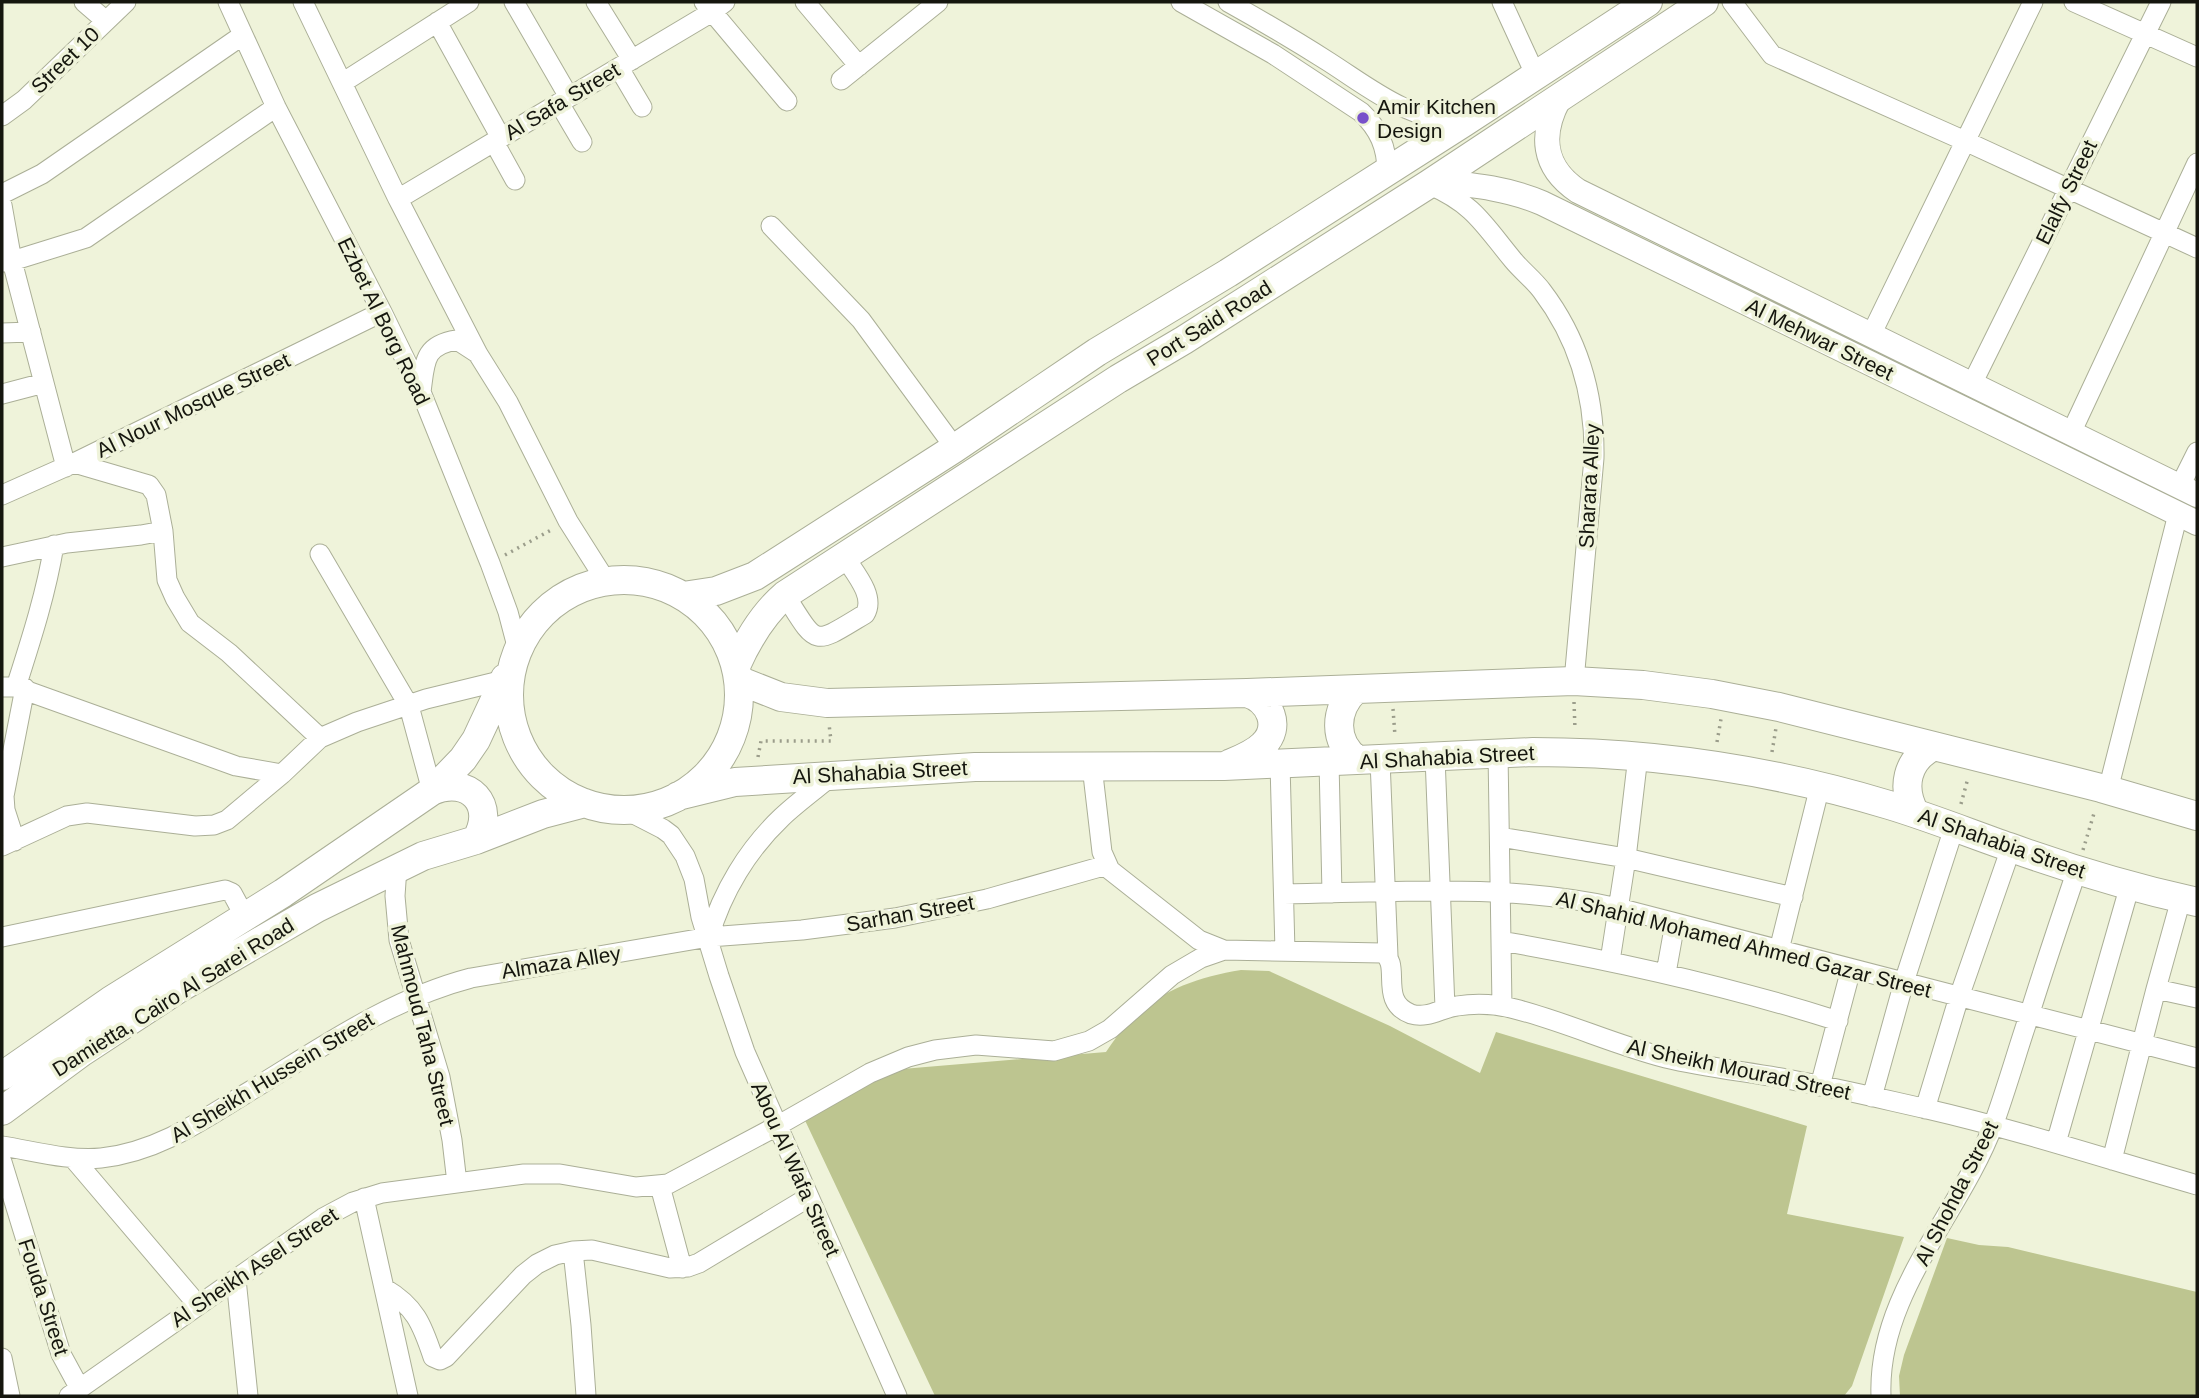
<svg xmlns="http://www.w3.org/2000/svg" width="2199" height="1398" viewBox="0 0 2199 1398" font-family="Helvetica,sans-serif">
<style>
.green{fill:#bdc590}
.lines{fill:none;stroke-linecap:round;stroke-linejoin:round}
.minor-casing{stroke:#abaf97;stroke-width:21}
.major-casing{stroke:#abaf97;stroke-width:26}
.highway-casing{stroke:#abaf97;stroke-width:30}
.path{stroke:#9b9d8b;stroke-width:3.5;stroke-dasharray:2 5;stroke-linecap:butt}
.minor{stroke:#fff;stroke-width:19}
.major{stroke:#fff;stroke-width:24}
.highway{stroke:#fff;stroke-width:28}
.poi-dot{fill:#7851ca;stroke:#eff3da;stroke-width:2.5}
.labels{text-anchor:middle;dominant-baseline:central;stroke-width:7;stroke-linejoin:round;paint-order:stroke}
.street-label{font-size:21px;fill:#15160e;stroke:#eff3da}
.poi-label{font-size:21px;fill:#15160e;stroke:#eff3da;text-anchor:start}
</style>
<rect width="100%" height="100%" fill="#eff3da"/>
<!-- green -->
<path class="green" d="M 1241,970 L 1269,971 L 1390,1026 L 1480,1073 L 1496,1032 L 1807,1126 L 1787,1214 L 1904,1237 L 1852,1386 L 1844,1396 L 935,1396 L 802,1114 L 890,1070 L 1106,1052 C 1113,1042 1120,1031 1129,1022 C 1160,990 1198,977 1241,970 Z
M 1947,1238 L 1979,1245 L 2008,1247 L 2197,1292 L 2197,1396 L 1900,1396 L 1899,1376 L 1904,1355 Z"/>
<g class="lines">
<!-- minor casing -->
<g class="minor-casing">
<path id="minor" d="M 84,2 L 106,21
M 228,2 L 276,107 L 382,312 L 421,392 L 490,563 L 508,612 L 518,650
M 303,2 L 398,199 L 478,354 L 508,402 L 568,521 L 606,581
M 514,2 L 569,97
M 596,2 L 632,60
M 704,2 L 787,101
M 805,2 L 859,66
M 1181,2 L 1273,54 L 1361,112 C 1379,129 1387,147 1387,172
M 1228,2 C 1262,21 1296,41 1329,62 C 1377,93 1404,117 1463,123
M 1502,2 L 1536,76
M 1732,2 L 1772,55 L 1965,141 L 2197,248
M 2074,2 L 2197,57
M 437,22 L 501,138
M 619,68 L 642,107
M 841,80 L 938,2
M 342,83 L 469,2
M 559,103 L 582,142
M 2,116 L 24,100 L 126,2
M 494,142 L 515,180
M 1430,185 C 1474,204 1484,225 1513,260 C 1522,271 1534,280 1542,291 C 1580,341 1595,396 1594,458 L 1574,681
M 2,194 L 42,174 L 243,35
M 398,199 L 712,12 L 725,2
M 2,205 L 12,261 L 66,467
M 771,226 L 861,320 L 955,448
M 2,262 L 12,261 L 86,238 L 276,107
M 2,333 L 31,332
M 1871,335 L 2033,2
M 1972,384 L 2161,2
M 421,392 C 425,363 423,345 457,340 L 477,353
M 2,394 L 44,383
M 2071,433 L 2197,163
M 2180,486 L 2197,452
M 2,495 L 74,463 L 382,312
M 163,531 L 167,580 L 175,598 L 190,623 L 229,653 L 320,738
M 320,554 L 409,706 L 432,791
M 2,557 L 67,543 L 141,535 L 163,531 L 156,495 L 149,485 L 74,463
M 785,595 C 818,647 812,646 865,614 C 876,596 854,572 844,556
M 2,687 L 16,687 C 31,640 46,594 54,545
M 16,687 L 236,766 L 282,774
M 1498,753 L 1502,1006
M 1435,757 L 1445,1008
M 1380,760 L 1388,956
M 1329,762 L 1332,893
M 1280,764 L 1285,951
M 1092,766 L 1102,852 L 1110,870 L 1199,940 L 1224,950 L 1382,953 C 1403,963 1377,1001 1411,1014 C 1428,1019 1441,1008 1457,1006 C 1476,1003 1496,1004 1515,1009 C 1566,1022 1615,1045 1666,1058 C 1708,1068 1750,1072 1792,1080 C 1837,1088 1882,1099 1927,1109 C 2018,1130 2107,1159 2197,1185
M 2108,790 L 2178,514
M 626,810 L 663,829 L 671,835 L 685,856 L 694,879 L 701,917 L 719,976 L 745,1052 L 897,1396
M 1500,837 L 1626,858 L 1793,897
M 15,841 L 5,810 L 4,796 L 25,688
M 2,846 L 67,816 L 87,813 L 195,826 L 214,825 L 227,820 L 282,774 L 320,738 L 357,722 L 426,699 L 504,680
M 397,867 L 395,896 L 399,940 L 440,1077 L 452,1140 L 457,1183
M 1284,894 C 1395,892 1508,883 1618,908 L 2197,1058
M 2,937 L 225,890 L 232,893 L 245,917
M 709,937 C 722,892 748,849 782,817 C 798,802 816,789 833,775
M 1501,941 C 1617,961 1725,985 1838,1021
M 1779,950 L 1820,786
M 1610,961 L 1626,858 L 1638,756
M 1666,973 L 1675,923
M 2156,989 L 2197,998
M 1820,1086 L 1851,969
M 1872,1097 L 1904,982 L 1954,828
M 1925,1109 L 1959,997 L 2011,848
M 2056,1143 L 2130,885
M 2,1146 C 34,1151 68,1161 101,1158 C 156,1152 200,1122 245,1094 C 318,1050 387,1000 471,978 L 709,937 L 802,930 L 895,918 L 987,899 L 1107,865
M 73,1158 L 198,1305
M 2112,1160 L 2156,989 L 2181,899
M 2,1162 L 61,1354 L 80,1389
M 660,1186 L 682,1268
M 364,1198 L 408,1396
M 573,1251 L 581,1325 L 586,1396
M 236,1279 L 248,1396
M 384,1288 C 415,1306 422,1324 433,1357 L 440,1360 L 446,1357 L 523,1275 L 537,1264 L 555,1255 L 573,1251 L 592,1250 L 670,1268 L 688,1267 L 699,1263 L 809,1197
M 2,1358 L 10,1396
M 69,1396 L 323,1218 L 353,1202 L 382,1193 L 524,1174 L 560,1174 L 636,1187 L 668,1184 L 777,1126 L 870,1073 L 908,1057 L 935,1050 L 976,1045 L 1054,1051 L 1089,1041 L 1110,1029 L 1172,975 L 1201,958 L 1224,950
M 1881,1396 C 1877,1293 1960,1215 1994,1123 C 2006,1090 2016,1055 2027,1022 C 2043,971 2060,920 2077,870"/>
</g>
<!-- major casing -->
<g class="major-casing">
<path id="major" d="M 1559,99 C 1540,134 1542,167 1578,191 L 2197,495
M 1434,181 C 1472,185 1507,188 1542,203 L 2197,523"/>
</g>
<!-- highway casing -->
<g class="highway-casing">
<path id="highway" d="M509 695a115 115 0 1 1 230 0a115 115 0 1 1-230 0Z
M 683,596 L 716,591 L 755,576 L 955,448 L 1097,352 L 1228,273 L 1463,123 L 1648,2
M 736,666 C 748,639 763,614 785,595 L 1118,379 L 1184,340 L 1429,184 L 1704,2
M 738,680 L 781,697 L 827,703 L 1247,693 L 1574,681 L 1643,685 L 1712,694 L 1779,707 L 2101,788 L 2197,816
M 1355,690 C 1334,710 1333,742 1357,760
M 1229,764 C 1241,759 1254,754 1263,745 C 1282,727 1270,700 1247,693
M 432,791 C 469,775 497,805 476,840
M 678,796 L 735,782 L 975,767 L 1224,766 L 1533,752 C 1654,752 1773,770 1889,805 C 1929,817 1969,833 2009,847 C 2070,869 2133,888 2197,902
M 1915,813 C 1901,788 1906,760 1934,746
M 2,1076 L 110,1001 L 283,893 L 432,791 L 463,759 L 476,740 L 505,678
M 2,1111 L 82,1052 L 178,989 L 317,908 L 423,856 L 476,840 L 543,814 L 585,803"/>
</g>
<!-- path -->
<path class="path" d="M 505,555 L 553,529
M 1574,702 L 1575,729
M 1393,709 L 1395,736
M 1717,742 L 1721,719
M 1772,752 L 1776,728
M 758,757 L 761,741 L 831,741 L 829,724
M 1961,804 L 1968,778
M 2083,850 L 2095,810"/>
<!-- minor -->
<use href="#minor" class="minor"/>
<!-- major -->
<use href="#major" class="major"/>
<!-- highway -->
<use href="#highway" class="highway"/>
</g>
<!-- markers -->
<circle class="poi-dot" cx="1363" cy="118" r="7"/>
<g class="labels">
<!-- street labels -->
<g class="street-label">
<text transform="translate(65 60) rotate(-44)">Street 10</text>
<text transform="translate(562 101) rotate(-31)">Al Safa Street</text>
<text transform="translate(2066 192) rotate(-64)">Elalfy Street</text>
<text transform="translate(384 321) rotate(64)">Ezbet Al Borg Road</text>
<text transform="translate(1209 323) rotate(-32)">Port Said Road</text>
<text transform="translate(1820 339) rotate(26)">Al Mehwar Street</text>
<text transform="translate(193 405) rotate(-26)">Al Nour Mosque Street</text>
<text transform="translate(1589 486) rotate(-87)">Sharara Alley</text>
<text transform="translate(1447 757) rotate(-3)">Al Shahabia Street</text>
<text transform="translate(880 772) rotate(-3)">Al Shahabia Street</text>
<text transform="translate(2002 843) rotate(19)">Al Shahabia Street</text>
<text transform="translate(910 913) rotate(-10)">Sarhan Street</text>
<text transform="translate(1744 944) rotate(14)">Al Shahid Mohamed Ahmed Gazar Street</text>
<text transform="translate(561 962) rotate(-9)">Almaza Alley</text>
<text transform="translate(173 997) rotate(-32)">Damietta, Cairo Al Sarei Road</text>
<text transform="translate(423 1025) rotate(76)">Mahmoud Taha Street</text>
<text transform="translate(1739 1069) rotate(12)">Al Sheikh Mourad Street</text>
<text transform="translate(272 1077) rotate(-31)">Al Sheikh Hussein Street</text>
<text transform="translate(796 1169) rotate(66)">Abou Al Wafa Street</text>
<text transform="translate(1956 1193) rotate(-63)">Al Shohda Street</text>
<text transform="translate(254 1267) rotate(-34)">Al Sheikh Asel Street</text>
<text transform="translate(44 1297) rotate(72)">Fouda Street</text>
</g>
<!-- poi labels -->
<g class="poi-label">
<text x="1377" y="106">Amir Kitchen<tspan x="1377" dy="24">Design</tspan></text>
</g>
</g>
<!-- border -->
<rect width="2199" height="1398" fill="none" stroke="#15160e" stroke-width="7"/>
</svg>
